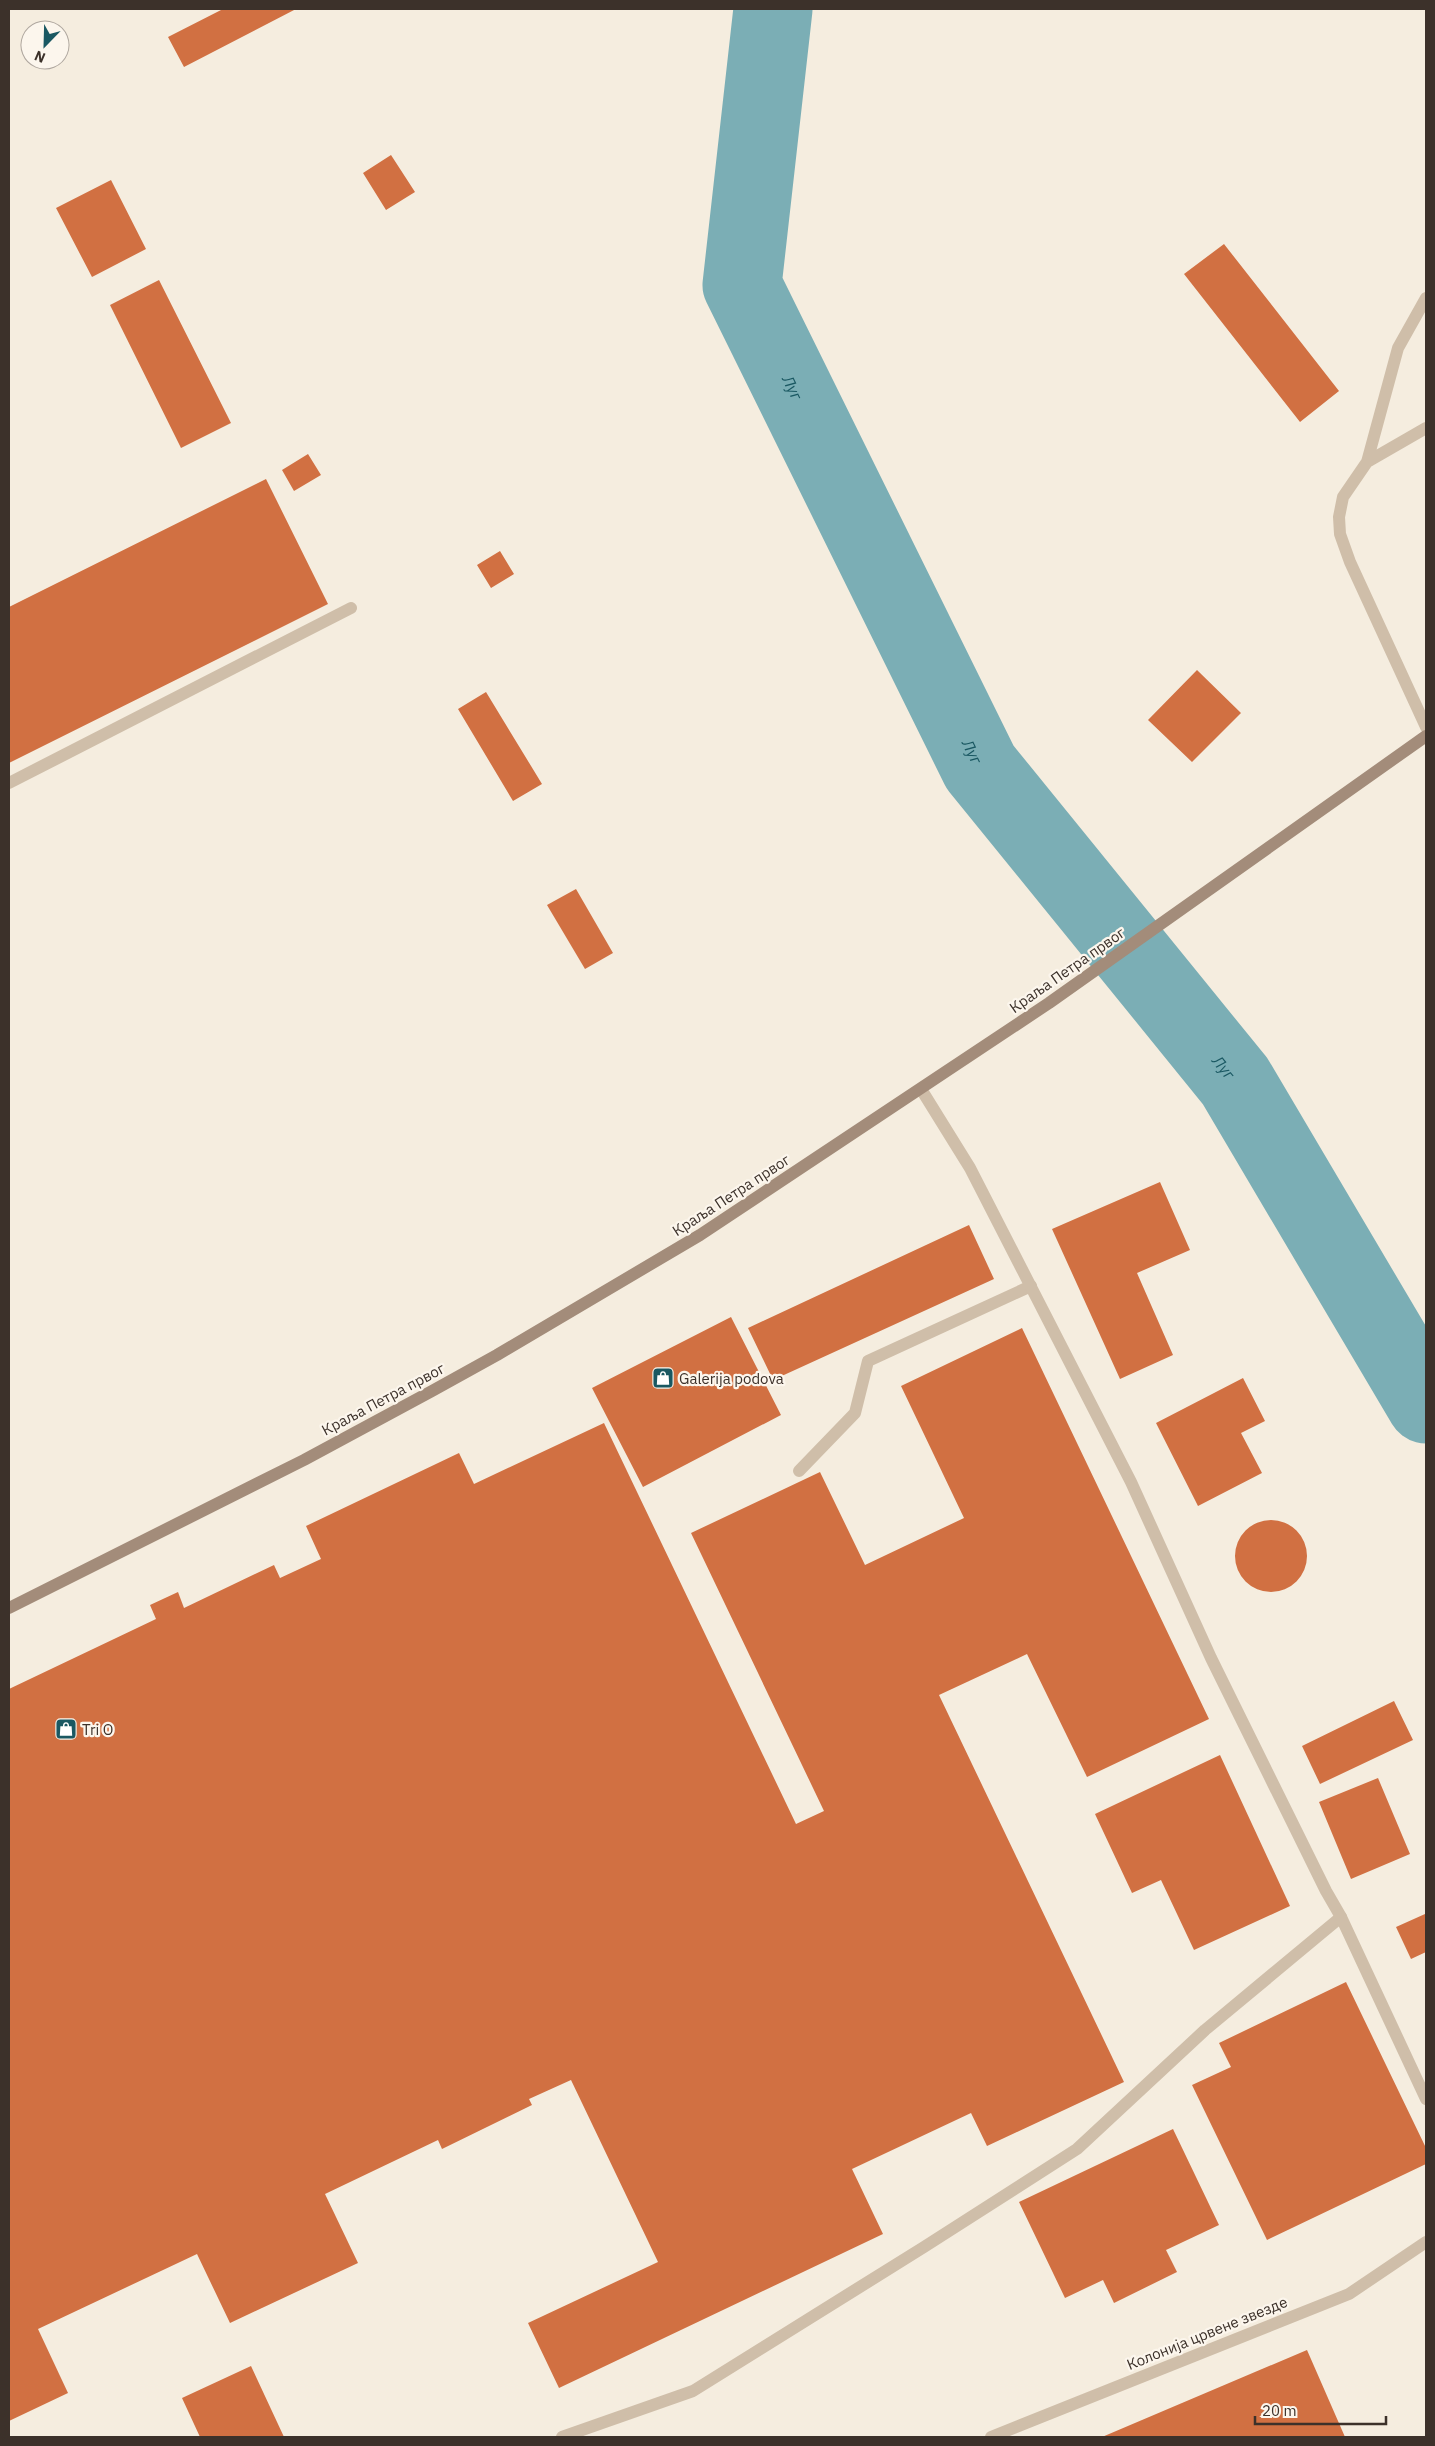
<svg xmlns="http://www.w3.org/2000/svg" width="1435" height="2446" viewBox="0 0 1435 2446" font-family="'IBM Plex Sans',sans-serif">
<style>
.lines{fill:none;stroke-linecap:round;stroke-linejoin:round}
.river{stroke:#7baeb5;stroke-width:79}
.building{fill:#d17042}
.lane{stroke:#cfbea9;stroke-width:12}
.street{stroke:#cfbea9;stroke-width:12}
.secondary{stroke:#a38c7a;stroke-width:12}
.labels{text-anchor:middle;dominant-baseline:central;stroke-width:4.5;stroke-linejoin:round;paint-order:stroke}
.street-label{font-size:15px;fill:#3c312a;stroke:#fcf6ed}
.poi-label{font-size:15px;fill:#3c312a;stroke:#fcf6ed;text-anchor:start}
.water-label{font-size:16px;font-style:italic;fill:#1a5862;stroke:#fcf6ed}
</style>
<rect width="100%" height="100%" fill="#f5eddf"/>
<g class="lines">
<!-- river -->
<path class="river" id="s1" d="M 773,9 L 742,285 L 980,767 L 1235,1081 L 1426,1404"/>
</g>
<!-- building -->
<path class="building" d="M 223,9 L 296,9 L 184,67 L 168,37 Z
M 391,155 L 415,192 L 386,210 L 363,173 Z
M 111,180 L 146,249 L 92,277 L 56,208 Z
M 1224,244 L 1339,391 L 1300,422 L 1184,274 Z
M 159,280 L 231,423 L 181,448 L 110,305 Z
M 308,454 L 321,475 L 294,491 L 282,470 Z
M 266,479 L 328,604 L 9,763 L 9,607 Z
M 500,551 L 514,574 L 491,588 L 477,565 Z
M 1197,670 L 1241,713 L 1192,762 L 1148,720 Z
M 486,692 L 542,784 L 513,801 L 458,709 Z
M 576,889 L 613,953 L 585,969 L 547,905 Z
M 1160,1182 L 1190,1250 L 1137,1273 L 1173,1355 L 1120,1379 L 1052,1229 Z
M 969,1225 L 994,1279 L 773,1380 L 748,1328 Z
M 731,1317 L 781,1415 L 643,1487 L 592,1388 Z
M 1022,1328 L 1209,1719 L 1087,1777 L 1027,1654 L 939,1695 L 1124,2082 L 987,2146 L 971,2113 L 852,2169 L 883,2234 L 559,2388 L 528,2323 L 658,2262 L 571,2080 L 529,2099 L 532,2105 L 442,2149 L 438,2140 L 325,2194 L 358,2263 L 230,2323 L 197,2254 L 38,2329 L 68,2393 L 9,2421 L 9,1689 L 156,1619 L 150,1605 L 178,1592 L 184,1608 L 274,1565 L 280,1578 L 321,1559 L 306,1526 L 459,1453 L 474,1484 L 604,1423 L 796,1824 L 824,1811 L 691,1533 L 820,1472 L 865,1565 L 964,1518 L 901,1386 Z
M 1243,1378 L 1265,1421 L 1241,1433 L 1262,1473 L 1198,1506 L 1156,1423 Z
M1235 1556a36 36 0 1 1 72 0a36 36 0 1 1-72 0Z
M 1394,1701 L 1413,1740 L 1320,1784 L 1302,1746 Z
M 1220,1755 L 1290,1906 L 1194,1950 L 1161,1880 L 1132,1893 L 1095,1814 Z
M 1378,1778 L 1410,1854 L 1351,1879 L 1319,1802 Z
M 1425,1914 L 1426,1952 L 1411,1959 L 1396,1927 Z
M 1346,1982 L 1426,2148 L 1426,2164 L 1267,2240 L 1192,2085 L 1231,2067 L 1219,2043 Z
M 1173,2129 L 1219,2225 L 1166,2250 L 1177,2272 L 1114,2303 L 1103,2280 L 1065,2298 L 1019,2202 Z
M 1307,2350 L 1345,2437 L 1102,2437 Z
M 251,2366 L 284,2437 L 200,2437 L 182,2398 Z"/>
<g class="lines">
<!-- lane -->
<path class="lane" d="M 1426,298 L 1398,348 L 1367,462 L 1343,497 L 1339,517 L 1340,534 L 1350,562 L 1426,727
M 1367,462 L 1426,428
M 9,783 L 351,608
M 799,1471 L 855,1413 L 868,1361 L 1031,1286
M 562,2437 L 693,2391 L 924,2247 L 1077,2149 L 1205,2030 L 1341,1917"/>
<!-- street -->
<path class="street" d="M 921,1089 L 970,1168 L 1131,1482 L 1211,1658 L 1326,1891 L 1341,1917 L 1426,2099
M 991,2437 L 1349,2294 L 1426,2242"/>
<!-- secondary -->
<path class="secondary" d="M 9,1608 L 304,1460 L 432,1391 L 497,1355 L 700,1235 L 1049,1003 L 1426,736"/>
</g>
<!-- icons -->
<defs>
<g id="shop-square" transform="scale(1.125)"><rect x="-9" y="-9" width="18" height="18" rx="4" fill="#1a5862" stroke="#fcf6ed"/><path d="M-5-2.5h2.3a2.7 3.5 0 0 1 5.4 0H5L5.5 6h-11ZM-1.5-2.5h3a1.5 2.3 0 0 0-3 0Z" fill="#fff"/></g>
</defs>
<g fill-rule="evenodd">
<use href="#shop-square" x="663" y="1378"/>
<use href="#shop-square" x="66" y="1729"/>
</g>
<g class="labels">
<!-- street labels -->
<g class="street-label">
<text transform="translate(1067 970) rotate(-35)">Краља Петра првог</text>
<text transform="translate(731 1195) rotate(-33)">Краља Петра првог</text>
<text transform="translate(383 1399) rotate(-28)">Краља Петра првог</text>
<text transform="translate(1207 2333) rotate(-22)">Колонија црвене звезде</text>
</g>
<!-- poi labels -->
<g class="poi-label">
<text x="679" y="1378">Galerija podova</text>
<text x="82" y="1729">Tri O</text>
</g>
<!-- water labels -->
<g class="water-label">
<text stroke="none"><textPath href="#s1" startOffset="392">Луг</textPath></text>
<text stroke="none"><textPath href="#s1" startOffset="798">Луг</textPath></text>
<text stroke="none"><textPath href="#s1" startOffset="1202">Луг</textPath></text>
</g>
</g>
<!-- border -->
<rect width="1435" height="2446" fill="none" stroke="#3c312a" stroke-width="20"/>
<!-- north arrow -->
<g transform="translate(45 45) rotate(203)"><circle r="24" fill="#fcf6ed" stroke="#afa79f"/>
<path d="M0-4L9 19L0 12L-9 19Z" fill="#1a5862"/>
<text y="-8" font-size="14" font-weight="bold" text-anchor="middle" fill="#3c312a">N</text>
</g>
<!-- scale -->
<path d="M1255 2416v8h131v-8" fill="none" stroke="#3c312a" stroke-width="2.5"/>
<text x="1262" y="2416" font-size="15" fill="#3c312a" stroke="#fcf6ed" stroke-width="4" paint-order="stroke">20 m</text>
</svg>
